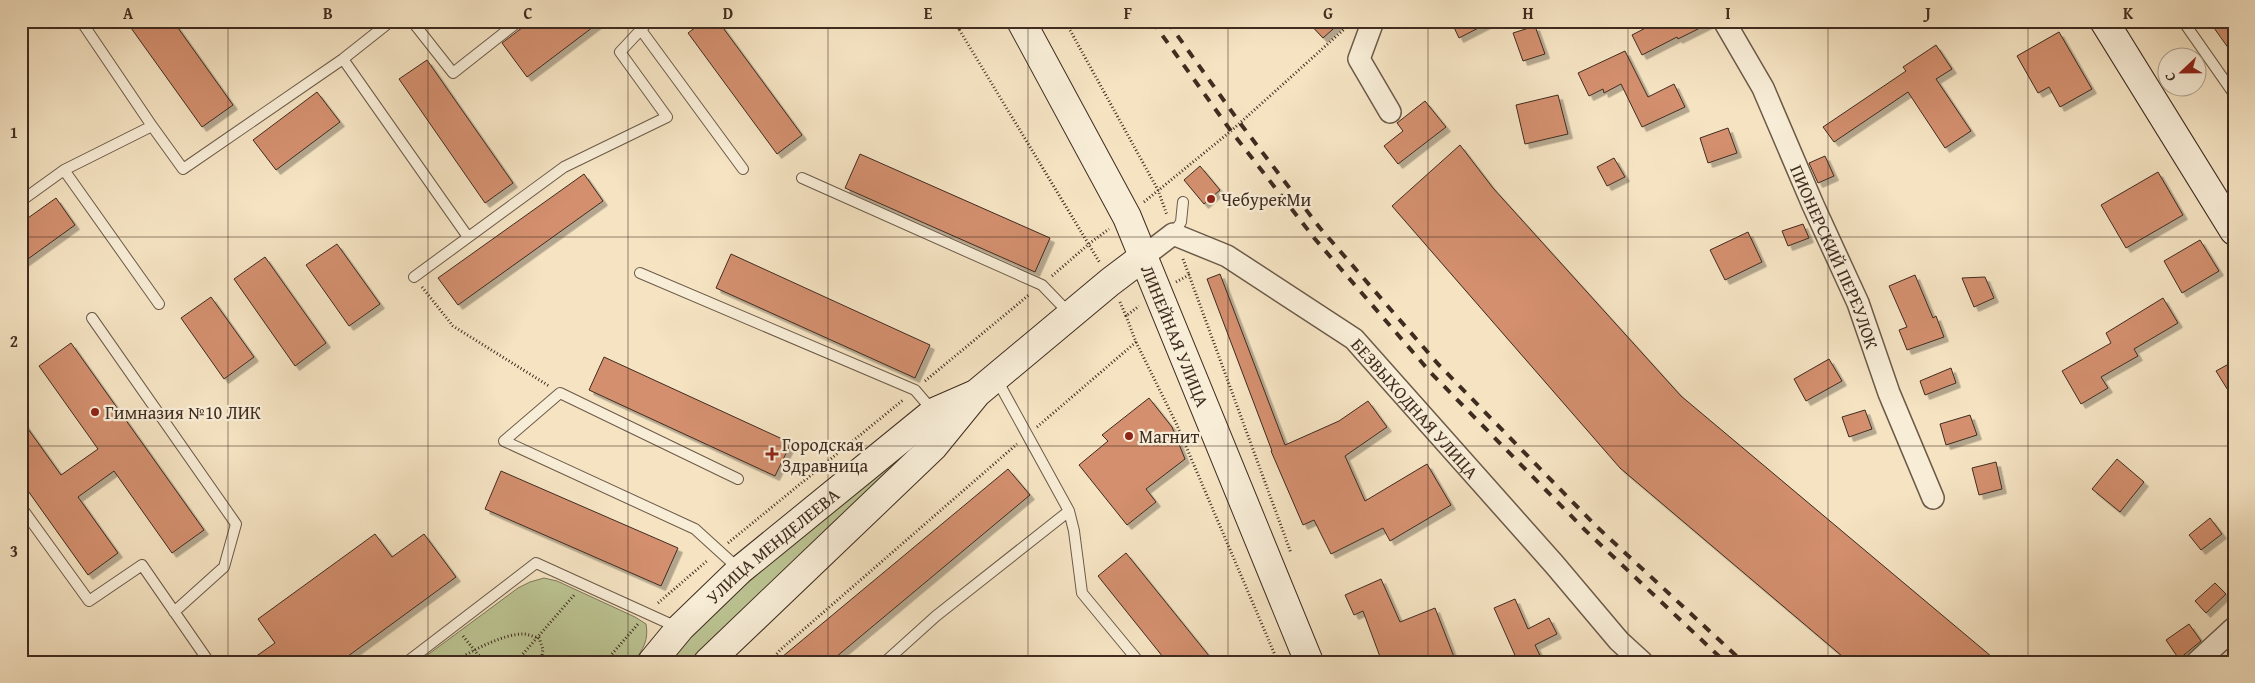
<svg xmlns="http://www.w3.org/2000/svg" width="2255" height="683" viewBox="0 0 2255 683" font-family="'Gentium Book Plus',serif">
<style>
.green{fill:#bcc493;stroke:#7e785a}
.building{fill:#d38f6e;stroke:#3f2c20;filter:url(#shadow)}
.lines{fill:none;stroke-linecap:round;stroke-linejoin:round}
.lane-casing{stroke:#6c5a48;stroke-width:12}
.street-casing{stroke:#6c5a48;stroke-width:24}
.secondary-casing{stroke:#3f2c20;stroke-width:30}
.path{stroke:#3f2c20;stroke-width:3;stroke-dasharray:1 2.5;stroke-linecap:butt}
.lane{stroke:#f8edd7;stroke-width:10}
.street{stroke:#f8edd7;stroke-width:21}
.secondary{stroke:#f8edd7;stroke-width:28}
.rail{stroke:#3f2c20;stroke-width:4;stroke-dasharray:9 9;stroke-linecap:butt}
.grid{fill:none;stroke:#3f2c20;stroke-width:1;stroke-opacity:0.55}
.poi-dot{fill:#8f2418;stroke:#f8edd7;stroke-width:2}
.labels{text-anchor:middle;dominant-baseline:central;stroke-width:4.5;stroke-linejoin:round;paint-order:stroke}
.poi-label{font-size:18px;fill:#3f2c20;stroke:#f8edd7;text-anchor:start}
.street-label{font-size:18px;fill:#3f2c20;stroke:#f8edd7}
.neatline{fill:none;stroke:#3f2c20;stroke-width:2}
.grid-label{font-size:16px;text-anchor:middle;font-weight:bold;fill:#3f2c20}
</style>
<defs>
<filter id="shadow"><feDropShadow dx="4.5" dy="4.5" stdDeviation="0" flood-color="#0004"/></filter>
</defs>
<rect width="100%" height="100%" fill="#f5e3c2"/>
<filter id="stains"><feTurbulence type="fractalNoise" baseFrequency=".004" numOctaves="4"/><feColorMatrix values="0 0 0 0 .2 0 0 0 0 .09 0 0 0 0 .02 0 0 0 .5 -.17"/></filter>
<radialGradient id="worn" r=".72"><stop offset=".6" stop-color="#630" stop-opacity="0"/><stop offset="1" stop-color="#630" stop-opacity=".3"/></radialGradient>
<!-- green -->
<path class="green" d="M 921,434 L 928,438 L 691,662 L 663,662 L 692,627 Z
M 544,578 L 557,581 L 635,617 L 646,624 C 649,640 643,649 634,662 L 418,662 L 518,588 L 530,582 Z"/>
<!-- building -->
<path class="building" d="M 126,21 L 173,21 L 233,105 L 202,127 Z
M 531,21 L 601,21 L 527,77 L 502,43 Z
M 704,21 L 718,21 L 802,135 L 777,154 L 688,33 Z
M 1307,21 L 1342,21 L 1323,38 Z
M 1451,21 L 1492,21 L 1459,38 Z
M 1659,21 L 1712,21 L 1712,22 L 1678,39 L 1677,37 L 1642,55 L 1632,35 Z
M 2209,21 L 2234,21 L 2234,56 Z
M 1535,26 L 1545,54 L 1523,61 L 1513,33 Z
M 2059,32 L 2092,89 L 2060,107 L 2049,87 L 2038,93 L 2017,56 Z
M 1936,45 L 1952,69 L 1936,79 L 1971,131 L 1945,148 L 1908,92 L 1834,142 L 1823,127 L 1906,71 L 1903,67 Z
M 1625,51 L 1648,97 L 1674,84 L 1685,107 L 1642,127 L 1621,84 L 1604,93 L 1603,89 L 1589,96 L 1578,73 Z
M 427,60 L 513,183 L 485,203 L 399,79 Z
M 317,92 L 340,122 L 276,170 L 253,140 Z
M 1558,95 L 1568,134 L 1525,144 L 1516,105 Z
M 1425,101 L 1446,127 L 1398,164 L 1384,146 L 1403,131 L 1397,123 Z
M 1728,128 L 1737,153 L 1708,163 L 1700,138 Z
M 1460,145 L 1493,188 L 1681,396 L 1998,662 L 1849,662 L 1620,468 L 1392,206 Z
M 860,154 L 1050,238 L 1035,272 L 845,188 Z
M 1825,156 L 1834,176 L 1818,183 L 1809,163 Z
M 1614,158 L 1625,177 L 1607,186 L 1597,167 Z
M 1200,166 L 1220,190 L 1204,204 L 1184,180 Z
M 2158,172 L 2183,215 L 2126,248 L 2101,205 Z
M 584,174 L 603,201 L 458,305 L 438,278 Z
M 56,198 L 75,225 L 21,264 L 21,223 Z
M 1803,224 L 1809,238 L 1788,246 L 1782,231 Z
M 1748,232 L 1762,262 L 1725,280 L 1710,250 Z
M 2200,240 L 2219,271 L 2182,293 L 2164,261 Z
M 337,244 L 380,304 L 349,326 L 306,265 Z
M 731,254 L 930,345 L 915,378 L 716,288 Z
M 265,257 L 326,343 L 295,366 L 234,279 Z
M 1220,274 L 1285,445 L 1339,421 L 1368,401 L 1387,427 L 1345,456 L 1365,501 L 1427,464 L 1451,505 L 1390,541 L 1383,528 L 1331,554 L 1314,520 L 1303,525 L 1271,451 L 1272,451 L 1207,279 Z
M 1915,275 L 1933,318 L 1936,316 L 1944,337 L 1907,350 L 1899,330 L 1907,327 L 1889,286 Z
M 1985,277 L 1994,298 L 1974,307 L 1962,278 Z
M 211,297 L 254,357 L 224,379 L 181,318 Z
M 2163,298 L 2178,323 L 2134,349 L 2138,356 L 2101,377 L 2108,388 L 2081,404 L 2062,371 L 2111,343 L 2106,333 Z
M 71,343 L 204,530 L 172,553 L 114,471 L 78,497 L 118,553 L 88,575 L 21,481 L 21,419 L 61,475 L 98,449 L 39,366 Z
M 604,357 L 791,443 L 775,476 L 589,390 Z
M 1829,359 L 1842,381 L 1806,401 L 1794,379 Z
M 2234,361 L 2234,400 L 2216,371 Z
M 1951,368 L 1956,383 L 1925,395 L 1920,381 Z
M 1149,398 L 1172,427 L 1185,459 L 1146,489 L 1156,502 L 1127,525 L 1079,465 L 1108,441 L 1102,435 Z
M 1865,410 L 1872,429 L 1849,437 L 1842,417 Z
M 1970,415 L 1977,435 L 1946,445 L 1940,424 Z
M 2117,459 L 2144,482 L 2120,512 L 2092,489 Z
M 1996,462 L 2002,489 L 1979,495 L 1972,468 Z
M 1008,469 L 1030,495 L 830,662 L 776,662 Z
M 501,471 L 678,548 L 661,586 L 485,509 Z
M 2210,518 L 2222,534 L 2201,550 L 2189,535 Z
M 375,534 L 392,557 L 424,534 L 456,577 L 340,662 L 248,662 L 275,643 L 258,619 Z
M 1126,553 L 1214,662 L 1167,662 L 1098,576 Z
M 1381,579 L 1400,622 L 1435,608 L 1456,662 L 1382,662 L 1363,611 L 1354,615 L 1345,595 Z
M 2215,583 L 2226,594 L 2206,613 L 2195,601 Z
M 1515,599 L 1528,629 L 1549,618 L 1557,634 L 1535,645 L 1543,662 L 1518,662 L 1494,608 Z
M 2189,624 L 2201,641 L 2179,659 L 2166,640 Z"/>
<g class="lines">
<!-- lane casing -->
<g class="lane-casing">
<path id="lane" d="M 412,21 L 453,73 L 519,21
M 2183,21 L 2234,94
M 641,30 L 743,169
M 343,59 L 468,237
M 152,126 L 183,169 L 343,59 L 391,21
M 64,170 L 152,126 L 81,21
M 802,178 L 1042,285 L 1070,314
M 21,201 L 64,170 L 159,304
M 1173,234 L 1181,222 L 1183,202
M 640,273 L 915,390 L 933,411
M 414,277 L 564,167 L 667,117 L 620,52 L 649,21
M 92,318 L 236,524 L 224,567 L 174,612
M 996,378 L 1069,511 L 1074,531 L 1082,593 L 1139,662
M 738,479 L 560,393 L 504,441 L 695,529 L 739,569
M 21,507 L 89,601 L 142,565 L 209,662
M 407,662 L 536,563 L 679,628
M 885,662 L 936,616 L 1069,511"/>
</g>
<!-- street casing -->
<g class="street-casing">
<g id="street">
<path d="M 1373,21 L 1359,59 L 1390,112"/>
<path id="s1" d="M 1724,21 L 1763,88 L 1813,205 L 1858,303 L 1889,393 L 1933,498"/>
<path id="s2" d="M 1143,257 L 1173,234 L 1227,256 L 1354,339 L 1554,564 L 1619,641 L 1642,662"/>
<path d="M 2197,662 L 2234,628"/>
</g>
</g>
<!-- secondary casing -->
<g class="secondary-casing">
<g id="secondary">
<path id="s3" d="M 1021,21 L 1127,217 L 1309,662"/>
<path d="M 2104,21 L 2234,231"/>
<path id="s4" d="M 652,662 L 680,628 L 740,570 L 934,412 L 973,395"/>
<path d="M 708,662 L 933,447 L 977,393 L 1110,282 L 1143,257"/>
</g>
</g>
<!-- path -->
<path class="path" d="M 954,21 L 1100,263
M 1065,21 L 1158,190 L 1167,215
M 959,30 L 961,21
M 1144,202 L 1231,131 L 1351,23
M 1183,259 L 1189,275
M 1052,276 L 1090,243 L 1109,229
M 1176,282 L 1189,275 L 1291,553
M 422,287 L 453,326 L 549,386
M 1120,302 L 1126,316 L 1139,306
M 1136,342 L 1176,423 L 1278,662
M 925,381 L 1030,294
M 1037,427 L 1136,342 L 1126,316
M 728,543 L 903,400
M 658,603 L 708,560
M 463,636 L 484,662
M 454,662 C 471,651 503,634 523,634 C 528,634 534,637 539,638 L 543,649 L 541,662
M 516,662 L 575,594
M 605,662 L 638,624
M 770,662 L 780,650 L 1017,444"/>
<!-- lane -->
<use href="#lane" class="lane"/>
<!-- street -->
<use href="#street" class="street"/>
<!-- secondary -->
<use href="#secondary" class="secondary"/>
<!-- rail -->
<path class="rail" d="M 1152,21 L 1231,131 L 1315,239 L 1431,373 L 1585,530 L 1725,662
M 1167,21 L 1240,123 L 1320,228 L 1438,364 L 1596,526 L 1743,662"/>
</g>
<!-- grid -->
<path class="grid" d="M 228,21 L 228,662M 428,21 L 428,662M 628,21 L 628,662M 828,21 L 828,662M 1028,21 L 1028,662M 1228,21 L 1228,662M 1428,21 L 1428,662M 1628,21 L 1628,662M 1828,21 L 1828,662M 2028,21 L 2028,662M 21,237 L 2234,237M 21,446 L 2234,446"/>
<!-- markers -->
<g class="poi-dot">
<circle cx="1211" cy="199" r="5"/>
<circle cx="95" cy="412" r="5"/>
<circle cx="1129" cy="436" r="5"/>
<path d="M769.5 446.5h5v5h5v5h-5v5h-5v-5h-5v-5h5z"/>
</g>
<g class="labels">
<!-- poi labels -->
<g class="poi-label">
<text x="1221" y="199">ЧебурекМи</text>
<text x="105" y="412">Гимназия №10 ЛИК</text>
<text x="1139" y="436">Магнит</text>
<text x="782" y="444">Городская<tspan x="782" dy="21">Здравница</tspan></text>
</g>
<!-- street labels -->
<g class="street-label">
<text stroke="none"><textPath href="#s1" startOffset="261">ПИОНЕРСКИЙ ПЕРЕУЛОК</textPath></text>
<text stroke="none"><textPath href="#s3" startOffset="351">ЛИНЕЙНАЯ УЛИЦА</textPath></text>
<text stroke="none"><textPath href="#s2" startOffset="340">БЕЗВЫХОДНАЯ УЛИЦА</textPath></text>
<text stroke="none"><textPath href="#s4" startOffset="168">УЛИЦА МЕНДЕЛЕЕВА</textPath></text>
</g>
</g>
<!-- margin -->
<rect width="2255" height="683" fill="none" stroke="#f5e3c2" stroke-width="55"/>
<!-- north arrow -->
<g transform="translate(2182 72) rotate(248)"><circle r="24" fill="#f8edd7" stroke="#aea08e"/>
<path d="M0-4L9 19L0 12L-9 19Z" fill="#8f2418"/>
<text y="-8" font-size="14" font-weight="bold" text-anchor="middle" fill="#3f2c20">С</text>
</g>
<rect x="28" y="28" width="2200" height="628" class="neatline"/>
<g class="grid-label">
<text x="128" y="19">A</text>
<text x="328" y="19">B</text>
<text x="528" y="19">C</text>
<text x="728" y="19">D</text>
<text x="928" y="19">E</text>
<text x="1128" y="19">F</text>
<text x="1328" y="19">G</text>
<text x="1528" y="19">H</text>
<text x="1728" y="19">I</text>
<text x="1928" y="19">J</text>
<text x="2128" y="19">K</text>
<text x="14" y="138">1</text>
<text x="14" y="347">2</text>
<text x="14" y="557">3</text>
</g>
<rect width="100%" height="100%" filter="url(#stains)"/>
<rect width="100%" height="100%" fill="url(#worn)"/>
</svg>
